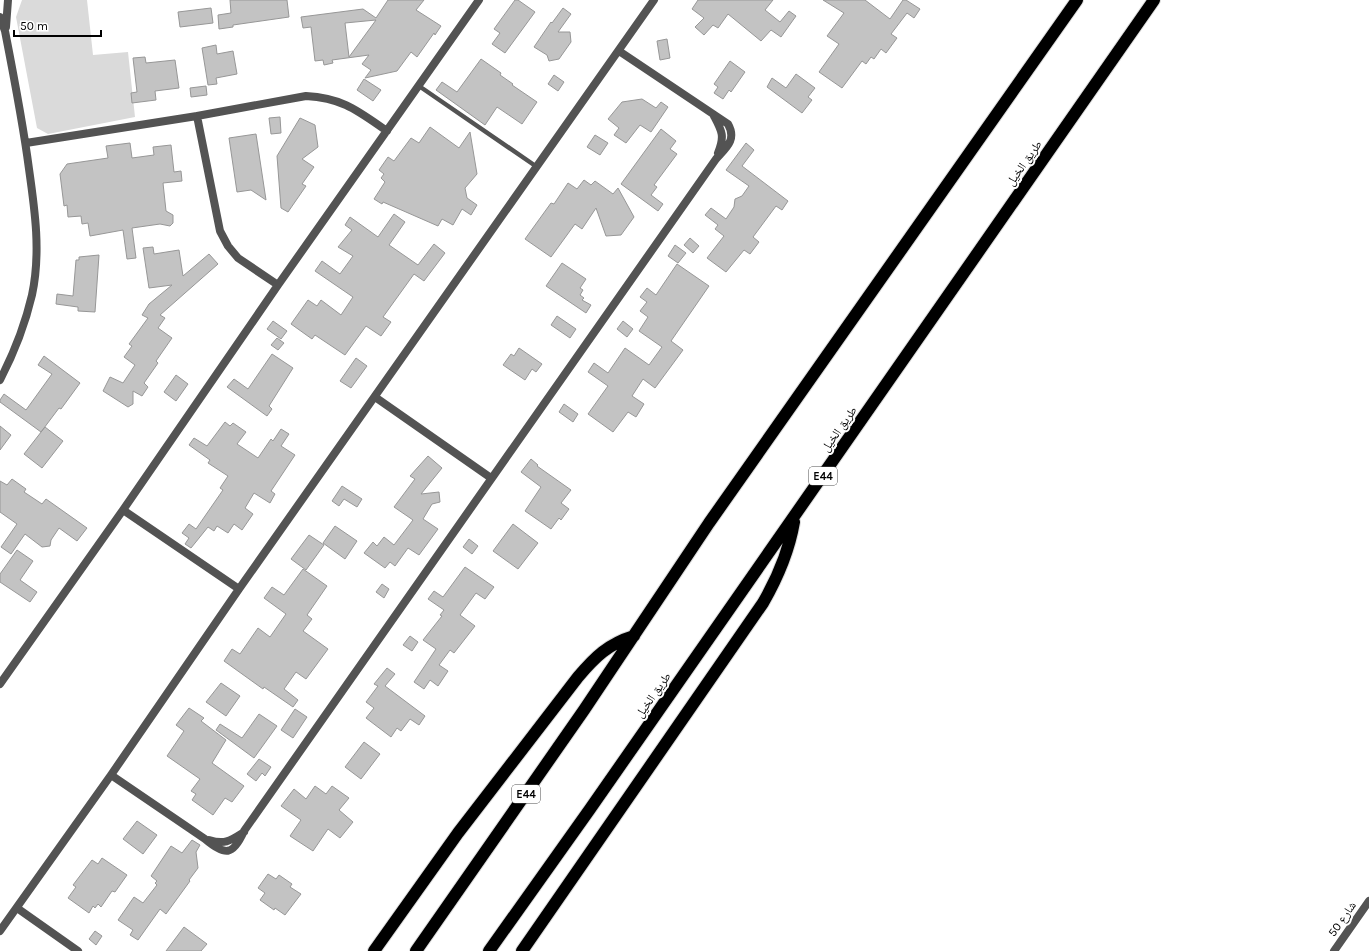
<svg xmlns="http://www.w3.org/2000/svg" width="1369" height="951" viewBox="0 0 1369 951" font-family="Karla,'Noto Naskh Arabic',sans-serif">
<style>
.green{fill:#dadada}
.building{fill:#c3c3c3;stroke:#979797;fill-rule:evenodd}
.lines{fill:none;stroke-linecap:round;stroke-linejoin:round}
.motorway-casing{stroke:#dbdbdb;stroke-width:14}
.service{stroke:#535353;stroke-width:4.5}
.minor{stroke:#535353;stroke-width:8}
.motorway{stroke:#000;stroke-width:12}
.labels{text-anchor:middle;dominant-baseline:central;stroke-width:4;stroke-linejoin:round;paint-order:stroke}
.shield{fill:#fff;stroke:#4c4c4c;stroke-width:1}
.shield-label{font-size:11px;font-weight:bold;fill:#000}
.street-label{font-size:12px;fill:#000;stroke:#fff}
</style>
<rect width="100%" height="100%" fill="#fff"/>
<!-- green -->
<path class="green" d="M 22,0 L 87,0 L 93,55 L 128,52 L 135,117 L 48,134 L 37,128 L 16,17 Z"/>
<!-- building -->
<path class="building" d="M 230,0 L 287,0 L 289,17 L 233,25 L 233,27 L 219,29 L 218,15 L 231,13 Z
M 388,0 L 424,0 L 416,10 L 441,26 L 435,35 L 434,33 L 417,57 L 411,52 L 397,71 L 365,78 L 371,70 L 362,64 L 369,55 L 332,60 L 333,63 L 324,65 L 323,60 L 315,61 L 311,27 L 303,28 L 301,17 L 363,9 L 376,18 ZM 376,20 L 349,57 L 345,23 Z
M 515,0 L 518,0 L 535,12 L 505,53 L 492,44 L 500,33 L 494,29 Z
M 698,0 L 773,0 L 765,10 L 780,22 L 789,11 L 796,16 L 781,37 L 771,30 L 761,41 L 728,14 L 718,28 L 713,25 L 704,35 L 695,27 L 704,18 L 692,9 Z
M 823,0 L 865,0 L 890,19 L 903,0 L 906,0 L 920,9 L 914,18 L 907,13 L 891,34 L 897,38 L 886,53 L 881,49 L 874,59 L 871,57 L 866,64 L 862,61 L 842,88 L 819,72 L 839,44 L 827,36 L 844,13 Z
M 211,8 L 213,23 L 180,27 L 178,12 Z
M 563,8 L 571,14 L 558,32 L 570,32 L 571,42 L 559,59 L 549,61 L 547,55 L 534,47 L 551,22 L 552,23 Z
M 667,39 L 670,58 L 660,60 L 657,41 Z
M 216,45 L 217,54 L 233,51 L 237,74 L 216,78 L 217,84 L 208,85 L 202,48 Z
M 145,57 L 146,63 L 175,60 L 179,88 L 155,91 L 156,100 L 132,103 L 131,93 L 137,92 L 133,58 Z
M 481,59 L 501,73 L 500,75 L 513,84 L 512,85 L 537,102 L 522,124 L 497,107 L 485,125 L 436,90 L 442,82 L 457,92 Z
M 730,61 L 745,72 L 731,92 L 729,90 L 723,99 L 714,93 L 718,87 L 714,84 Z
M 796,74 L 815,88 L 808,97 L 812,100 L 802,113 L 767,87 L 772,78 L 786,88 Z
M 554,75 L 564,82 L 558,91 L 548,84 Z
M 364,79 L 381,90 L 373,101 L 357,90 Z
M 206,86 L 207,95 L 191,97 L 190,88 Z
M 642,99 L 656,108 L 661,102 L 668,107 L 651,132 L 640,125 L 626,143 L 614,135 L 619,128 L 608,119 L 622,102 Z
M 280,117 L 281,133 L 271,134 L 269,118 Z
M 300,118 L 315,125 L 318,147 L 302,159 L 314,167 L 302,184 L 306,186 L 288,212 L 281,208 L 277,156 Z
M 430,127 L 459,148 L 470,132 L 477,174 L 465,188 L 467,198 L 477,205 L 471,215 L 462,209 L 453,225 L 442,219 L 438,226 L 383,202 L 382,204 L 374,199 L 385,182 L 381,178 L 384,174 L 379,170 L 388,157 L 394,161 L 411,138 L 419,143 Z
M 661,129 L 676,141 L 670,149 L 677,154 L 654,185 L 657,187 L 651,195 L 663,204 L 658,211 L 621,184 Z
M 256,134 L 266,200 L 251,190 L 237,192 L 229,138 Z
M 595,135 L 608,143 L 600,155 L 587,147 Z
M 130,143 L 132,158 L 154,155 L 153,147 L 171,145 L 174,172 L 181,171 L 182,181 L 163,183 L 166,211 L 173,215 L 173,223 L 170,226 L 160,224 L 132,228 L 136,258 L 127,259 L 123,230 L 90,236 L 88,223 L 82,224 L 81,216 L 68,217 L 67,205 L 64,206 L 60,174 L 67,164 L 108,158 L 106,146 Z
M 746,143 L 754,150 L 742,166 L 788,201 L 782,210 L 776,206 L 753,237 L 759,242 L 750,254 L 744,250 L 726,272 L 707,258 L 724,236 L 715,229 L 718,225 L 705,215 L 711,208 L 726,219 L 734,207 L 735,199 L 742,196 L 749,186 L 726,170 Z
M 584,180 L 591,185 L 595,181 L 613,194 L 618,188 L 634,217 L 621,235 L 606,236 L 596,208 L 582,229 L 575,224 L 551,257 L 525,239 L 551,203 L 554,204 L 568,183 L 577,189 Z
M 394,214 L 405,222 L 389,245 L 418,265 L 434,244 L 445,253 L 424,281 L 414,274 L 383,317 L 391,322 L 381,336 L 366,326 L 345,355 L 315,335 L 312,339 L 291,324 L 308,300 L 317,306 L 321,300 L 341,315 L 353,297 L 315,271 L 322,261 L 340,274 L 353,256 L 338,247 L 352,230 L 345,225 L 350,217 L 378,237 Z
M 690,238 L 699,246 L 693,253 L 684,245 Z
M 675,245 L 686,253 L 678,263 L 668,256 Z
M 153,247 L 154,254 L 179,250 L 183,276 L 209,254 L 218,264 L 160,315 L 165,318 L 158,328 L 172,338 L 156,361 L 158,363 L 144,383 L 148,387 L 142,396 L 133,391 L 133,404 L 128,407 L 103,391 L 110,377 L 123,383 L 135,365 L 124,357 L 132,346 L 129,344 L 148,318 L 142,315 L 149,304 L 172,285 L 149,288 L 143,248 Z
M 99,255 L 95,312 L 78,311 L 78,307 L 56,304 L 57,294 L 73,296 L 76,260 L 79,260 L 79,257 Z
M 562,263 L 586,279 L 580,288 L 583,290 L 580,295 L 584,298 L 582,300 L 591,305 L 586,313 L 546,286 Z
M 677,264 L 709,286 L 671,341 L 683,350 L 655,388 L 643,379 L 632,396 L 644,404 L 636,417 L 628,412 L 613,432 L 588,414 L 608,386 L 588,372 L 594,363 L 608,373 L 625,348 L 649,365 L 662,347 L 639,331 L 648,317 L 640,311 L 647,302 L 640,297 L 647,288 L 656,295 Z
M 557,316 L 576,329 L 570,338 L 551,325 Z
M 273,321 L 287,331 L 281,339 L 267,329 Z
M 623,321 L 633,329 L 627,337 L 617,329 Z
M 277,338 L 284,343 L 278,350 L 271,345 Z
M 519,348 L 542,364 L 536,372 L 532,369 L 525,380 L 503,365 L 511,354 L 514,356 Z
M 272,354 L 293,368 L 269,406 L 272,409 L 267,416 L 227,387 L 234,379 L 248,389 Z
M 44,356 L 80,383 L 61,409 L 59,408 L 41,432 L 0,402 L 0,400 L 4,394 L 26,410 L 52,374 L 38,365 Z
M 356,358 L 367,366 L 351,388 L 340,381 Z
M 176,375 L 188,384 L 176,401 L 164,392 Z
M 564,404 L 578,414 L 573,422 L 559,412 Z
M 225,422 L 230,426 L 233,423 L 246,432 L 237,444 L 258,458 L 271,439 L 273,441 L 281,429 L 289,434 L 281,446 L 295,455 L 271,491 L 275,494 L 270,503 L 254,493 L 245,508 L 253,514 L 242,530 L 234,524 L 228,533 L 217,526 L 214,531 L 208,527 L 191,548 L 185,544 L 189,538 L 182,533 L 189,524 L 196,529 L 223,490 L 220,488 L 228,476 L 208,463 L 210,460 L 189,445 L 194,438 L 207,446 Z
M 0,426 L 11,435 L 0,450 Z
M 45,427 L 63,441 L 42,468 L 24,454 Z
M 428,456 L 442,468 L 421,494 L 439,492 L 440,502 L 432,504 L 423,519 L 438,529 L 419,555 L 408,548 L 395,566 L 390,562 L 385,568 L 364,553 L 373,542 L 377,546 L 384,537 L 394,545 L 413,520 L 394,507 L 415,479 L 410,476 Z
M 531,459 L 538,465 L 537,466 L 571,490 L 561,503 L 569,509 L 561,520 L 559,518 L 551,529 L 525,511 L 541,487 L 521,472 Z
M 12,479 L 26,489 L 24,492 L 42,504 L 46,499 L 87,528 L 77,541 L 59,528 L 51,540 L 50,546 L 42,547 L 25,534 L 11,554 L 1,547 L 17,524 L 0,512 L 0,481 L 7,485 Z
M 342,486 L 362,499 L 357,507 L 344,499 L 339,506 L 332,501 Z
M 513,524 L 538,543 L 518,569 L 493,551 Z
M 335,526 L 357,541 L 345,559 L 323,543 Z
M 309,535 L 324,545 L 306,570 L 291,559 Z
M 469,539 L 478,546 L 472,554 L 463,547 Z
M 17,550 L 33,561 L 20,580 L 37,592 L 30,602 L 0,582 L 0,574 Z
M 465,567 L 494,587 L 485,599 L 476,593 L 460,615 L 475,626 L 454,653 L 450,650 L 439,665 L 448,671 L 438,686 L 430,680 L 424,689 L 414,682 L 436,649 L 423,640 L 442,616 L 440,615 L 444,610 L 428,599 L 434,591 L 443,597 Z
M 303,569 L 327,586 L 307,615 L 312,619 L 303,631 L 328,649 L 306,679 L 296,672 L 284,689 L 298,700 L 293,707 L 264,687 L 263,689 L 224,661 L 232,649 L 240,654 L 258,628 L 270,637 L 286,614 L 264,598 L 272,587 L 284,595 Z
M 382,584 L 389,589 L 384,598 L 376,592 Z
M 410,636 L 418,642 L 412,651 L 403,645 Z
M 387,668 L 395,674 L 385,686 L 425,716 L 419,725 L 410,719 L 401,731 L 397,728 L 391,737 L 366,718 L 374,708 L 366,702 L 378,686 L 374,684 Z
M 221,683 L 240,696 L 226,716 L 206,702 Z
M 189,708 L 204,718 L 201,721 L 226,740 L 212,763 L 244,786 L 232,802 L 225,798 L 213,815 L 192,800 L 196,794 L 191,791 L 200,779 L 167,756 L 184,731 L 176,725 Z
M 295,709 L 307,717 L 293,738 L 281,730 Z
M 259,714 L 277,726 L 254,758 L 216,730 L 220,724 L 242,738 Z
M 364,742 L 380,754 L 361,779 L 345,767 Z
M 259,759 L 271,767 L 265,776 L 262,773 L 256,781 L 247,774 Z
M 315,786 L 326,794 L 332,786 L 349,798 L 339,810 L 353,822 L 340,838 L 328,829 L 313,851 L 290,836 L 301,820 L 281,806 L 294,789 L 306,799 Z
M 137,821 L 157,835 L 143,854 L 123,839 Z
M 192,840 L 200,845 L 196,852 L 198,868 L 189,880 L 190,881 L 166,914 L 160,909 L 138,940 L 130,935 L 133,930 L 118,920 L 134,897 L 143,903 L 157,885 L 155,883 L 157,881 L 151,876 L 171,846 L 182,853 Z
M 102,858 L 127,875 L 115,892 L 112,891 L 101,907 L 98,904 L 95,908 L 93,906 L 89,913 L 68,898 L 76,887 L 73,885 L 92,860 L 98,864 Z
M 268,874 L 276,879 L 279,875 L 292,884 L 290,887 L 301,894 L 285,915 L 275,908 L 274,910 L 260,900 L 265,893 L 258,888 Z
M 184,927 L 207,944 L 201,951 L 166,951 Z
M 95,931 L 102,936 L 96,945 L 89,939 Z"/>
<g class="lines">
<!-- motorway casing -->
<g class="motorway-casing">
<path id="motorway" d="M 374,951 L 458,833 L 578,677 C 595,657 608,644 634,636
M 416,951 L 584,710 L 709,523 L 1077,0
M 489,951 L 590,809 L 1154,0
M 522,951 L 763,603 C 778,577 789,551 794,522"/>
</g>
<!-- service -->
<path class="service" d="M 419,86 L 537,167"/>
<!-- minor -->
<path class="minor" d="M 0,17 L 5,31 C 14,77 23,123 29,169 C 35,211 41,253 32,295 C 25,325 14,353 0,380
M 6,27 L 8,0
M 197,116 L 220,231 L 228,246 L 238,258 L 278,285
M 714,116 C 722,131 725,136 718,153
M 26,143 L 197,116 L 306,96 C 343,98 358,111 387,131
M 375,397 L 491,478
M 123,510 L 239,589
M 0,684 L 123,510 L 278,285 L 479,0
M 111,775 L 205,839 C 225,856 233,856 244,831 L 716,159 C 726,148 737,140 728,124 L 619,51
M 209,840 C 225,845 230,841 244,832
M 17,908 L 78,951
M 0,931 L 111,775 L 239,589 L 654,0
M 1334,951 L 1369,901"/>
<!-- motorway -->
<use href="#motorway" class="motorway"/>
</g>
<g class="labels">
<!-- shield labels -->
<g class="shield">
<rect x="809" y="467" width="28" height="18" rx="3"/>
<rect x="512" y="785" width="28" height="18" rx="3"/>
</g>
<g class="shield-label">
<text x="823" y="476">E44</text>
<text x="526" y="794">E44</text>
</g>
<!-- street labels -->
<g class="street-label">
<text transform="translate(1024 163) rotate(-55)">طريق الخيل</text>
<text transform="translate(839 429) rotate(-55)">طريق الخيل</text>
<text transform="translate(653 695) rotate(-55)">طريق الخيل</text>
<text transform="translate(1342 919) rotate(-55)">شارع 50</text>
</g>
</g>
<!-- scale -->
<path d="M14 30v6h87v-6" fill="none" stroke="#000000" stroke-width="2"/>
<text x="20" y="30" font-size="12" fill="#000000" stroke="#ffffff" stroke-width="3" paint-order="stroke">50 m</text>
</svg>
